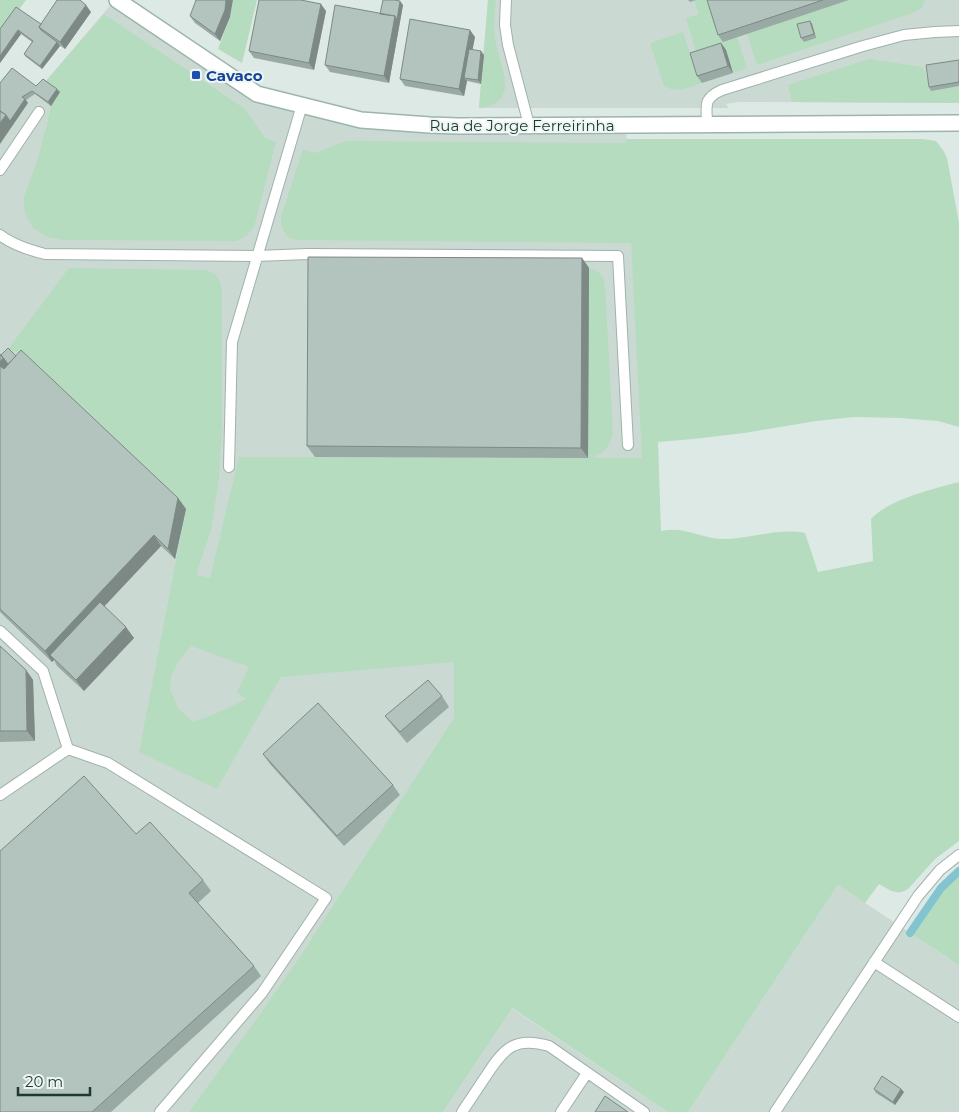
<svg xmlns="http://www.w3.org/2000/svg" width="959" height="1112" viewBox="0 0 959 1112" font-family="Montserrat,sans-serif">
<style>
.built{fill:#cbd9d3}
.green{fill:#b5dcbf;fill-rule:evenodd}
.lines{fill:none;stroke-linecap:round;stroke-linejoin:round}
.stream{stroke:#82c5d1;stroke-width:8}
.lane-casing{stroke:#a0b1ab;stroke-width:12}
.secondary-casing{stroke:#9cb5ac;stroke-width:18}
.lane{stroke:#fff;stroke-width:10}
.secondary{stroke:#fff;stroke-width:15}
.wall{fill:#99a9a3}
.shaded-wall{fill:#7d8984}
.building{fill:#b2c4bd;stroke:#7d8984}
.transit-dot{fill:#1a4fb4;stroke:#edf6f2;stroke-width:2}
.labels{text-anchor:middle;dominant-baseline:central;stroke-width:4;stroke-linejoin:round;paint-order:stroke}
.transit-label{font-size:15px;font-weight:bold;fill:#164399;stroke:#edf6f2;text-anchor:start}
.street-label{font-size:15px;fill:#1e3932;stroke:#edf6f2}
</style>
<rect width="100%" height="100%" fill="#dde9e4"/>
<!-- built -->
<path class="built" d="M 488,0 L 959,0 L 959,103 L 739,102 L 726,104 L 729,108 L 479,108 Z
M 113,2 L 255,97 L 360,124 L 627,127 L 626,143 L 653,644 L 475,725 L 206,1112 L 0,1112 L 0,111 L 6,111 L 35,94 Z
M 838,885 L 948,958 L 959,942 L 959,1112 L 688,1112 Z
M 511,1008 L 668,1112 L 443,1112 Z"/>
<!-- green -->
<path class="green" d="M 0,0 L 26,0 L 0,36 Z
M 233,0 L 257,0 L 242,63 L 218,49 L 230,17 Z
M 488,0 L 496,0 C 495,13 493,26 495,39 C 499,66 523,102 479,108 Z
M 694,0 L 710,0 L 723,42 L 737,37 L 747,68 L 733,73 L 726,50 L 698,59 L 686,18 L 699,14 Z
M 849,0 L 925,0 L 922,8 L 915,12 L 757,65 L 747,34 Z
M 104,14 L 245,109 L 265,138 L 276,142 L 254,227 C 249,234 244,238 236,241 L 63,240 L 47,237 L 33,228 L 25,214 L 24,205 L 24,197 L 38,158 L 47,124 L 51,105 L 45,82 Z
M 683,32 L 695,68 L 697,67 L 702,83 C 689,87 677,94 664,86 L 650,43 Z
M 869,59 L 923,67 L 931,89 L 959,84 L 959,103 L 792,102 L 788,85 Z
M 626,139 L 923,139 L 936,141 L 943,150 L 947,158 L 959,223 L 959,427 L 938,421 L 900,418 L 854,417 L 816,421 L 744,433 L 693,439 L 658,442 L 661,531 C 669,530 677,529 685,531 C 699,534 712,540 727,539 C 753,538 779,528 805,533 L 818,572 L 873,561 L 871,519 C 889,499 933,489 959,482 L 959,841 L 935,859 L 908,889 C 897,896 889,890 879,884 L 865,903 L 838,885 L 688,1112 L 668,1112 L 512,1008 L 443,1112 L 189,1112 L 263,1010 L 302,954 L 454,718 L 454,662 L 281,677 L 217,789 L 139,752 L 186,509 L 21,354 L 8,349 L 69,268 L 204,270 C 216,272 221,279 222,291 L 222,428 L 219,478 L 211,530 L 196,575 L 210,578 L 239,457 L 588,458 L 589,268 C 598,270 603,275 605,284 L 613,432 C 611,446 604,453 591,458 L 642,458 L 631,243 L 298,240 C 285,238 280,229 281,217 L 303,149 L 314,153 L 347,141 L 626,143 ZM 191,646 L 249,667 L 237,692 L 246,699 C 229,708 211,716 193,722 L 178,708 L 170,689 L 171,677 L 178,662 Z
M 959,871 L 959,965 L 910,933 L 941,888 Z"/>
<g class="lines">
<!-- stream -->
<path class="stream" d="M 910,933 L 941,888 L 959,871"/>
<!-- lane casing -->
<g class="lane-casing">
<path id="lane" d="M 506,0 L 505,25 L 508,45 L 529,125
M 707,125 C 707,106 702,99 722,90 L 863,46 L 904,35 L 935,32 L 959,31
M 0,170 L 39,112
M 0,235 C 13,245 29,250 45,254 L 257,256 L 307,254 L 618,256 L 628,445
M 229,467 L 232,342 L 302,105
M 0,631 L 43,671 L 68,749
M 0,795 L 68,749 L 108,763 L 326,898 L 262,993 L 160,1112
M 874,962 L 959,1017
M 462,1112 C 470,1100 478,1088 486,1076 C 504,1048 515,1036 549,1046 L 644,1112
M 561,1112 L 587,1073
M 775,1112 L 918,896 L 940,870 L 959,855"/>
</g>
<!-- secondary casing -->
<g class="secondary-casing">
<path id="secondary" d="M 117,0 L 257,94 L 361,120 L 430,125 L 458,126 L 959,123"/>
</g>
<!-- lane -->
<use href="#lane" class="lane"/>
<!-- secondary -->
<use href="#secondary" class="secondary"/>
</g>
<!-- wall -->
<path class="wall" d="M 688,0 L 696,0 L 690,2 Z
M 707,0 L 849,0 L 723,42 L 718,35 Z
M 403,5 L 389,83 L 330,72 L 325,65 L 380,14 Z
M 326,11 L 314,70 L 254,58 L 249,51 Z
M 91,12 L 65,49 L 59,45 L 60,46 L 42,69 L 26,57 L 24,54 L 32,42 L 21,34 L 0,63 L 0,29 L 41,24 Z
M 190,16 L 230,17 L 220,41 L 195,23 Z
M 810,21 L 812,24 L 816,38 L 804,42 L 801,38 Z
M 475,37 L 472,50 L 484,55 L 481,84 L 467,81 L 464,96 L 405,86 L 400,79 Z
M 721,43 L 726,50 L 733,73 L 702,83 L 697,76 Z
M 959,60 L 959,86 L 931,91 L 929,87 Z
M 0,83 L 36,86 L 60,92 L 51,106 L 35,94 L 26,100 L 28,103 Z
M 582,258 L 589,268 L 588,458 L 315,457 L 307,446 Z
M 0,354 L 1,355 L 16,356 L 178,498 L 186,509 L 175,559 L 161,546 L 104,606 L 134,638 L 84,691 L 57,666 L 54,660 L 52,662 L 0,612 Z
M 0,646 L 26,670 L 33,680 L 35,741 L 0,742 Z
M 442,696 L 449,707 L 407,743 L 393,726 L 385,716 Z
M 263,754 L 393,785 L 400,795 L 344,846 L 270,764 Z
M 136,834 L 203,880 L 211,891 L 198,903 L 254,966 L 261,976 L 111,1112 L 0,1112 Z
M 874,1089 L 901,1089 L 904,1092 L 895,1105 L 876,1093 Z"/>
<!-- shaded-wall -->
<path class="shaded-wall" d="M 226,0 L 233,0 L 230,17 L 220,41 L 215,34 Z
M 400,1 L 403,5 L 389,83 L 384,76 L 395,16 Z
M 321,4 L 326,11 L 314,70 L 309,63 Z
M 86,5 L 91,12 L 65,49 L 60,42 Z
M 810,21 L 812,24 L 816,38 L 814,34 Z
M 18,30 L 21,34 L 0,63 L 0,56 Z
M 470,30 L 475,37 L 467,78 L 464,78 L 467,81 L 464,96 L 459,89 Z
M 57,42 L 60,46 L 42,69 L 40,66 Z
M 721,43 L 726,50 L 733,73 L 728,66 Z
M 481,51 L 484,55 L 481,84 L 478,80 Z
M 57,89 L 60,92 L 51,106 L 48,102 Z
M 25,99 L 28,103 L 0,144 L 0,123 L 6,115 Z
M 582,258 L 589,268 L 588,458 L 581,448 Z
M 3,358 L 19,360 L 5,374 L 0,366 L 0,362 Z
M 178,498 L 186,509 L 175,559 L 168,549 Z
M 154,535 L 161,546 L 54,660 L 50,655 L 54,660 L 52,662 L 45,651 Z
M 126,627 L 134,638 L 84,691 L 76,680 Z
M 26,670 L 33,680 L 35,741 L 27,731 Z
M 901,1089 L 904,1092 L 895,1105 L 893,1102 Z"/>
<!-- building -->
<path class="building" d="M 57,0 L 80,0 L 86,5 L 60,42 L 39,27 Z
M 196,0 L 226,0 L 225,10 L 215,34 L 190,16 Z
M 259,0 L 301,0 L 321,4 L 309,63 L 249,51 Z
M 383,0 L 394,0 L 400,1 L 397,20 L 395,16 L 380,14 Z
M 707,0 L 823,0 L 718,35 Z
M 335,5 L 395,16 L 384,76 L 325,65 Z
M 16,7 L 41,24 L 39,27 L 41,30 L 57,42 L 40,66 L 24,54 L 33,41 L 18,30 L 0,56 L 0,29 Z
M 410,19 L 470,30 L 459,89 L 400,79 Z
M 810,21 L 814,34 L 801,38 L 797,24 Z
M 721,43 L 728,66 L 697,76 L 690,53 Z
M 469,49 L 481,51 L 478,80 L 464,78 Z
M 959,60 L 959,82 L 929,87 L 926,65 Z
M 12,68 L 36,86 L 43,79 L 57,89 L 48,102 L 32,91 L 22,97 L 25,99 L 10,121 L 6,115 L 0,111 L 0,83 Z
M 0,111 L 6,115 L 0,123 Z
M 308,257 L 582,258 L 581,448 L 307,446 Z
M 8,348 L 16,356 L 8,364 L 1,355 Z
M 21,350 L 178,498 L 168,549 L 154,535 L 45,651 L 0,609 L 0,366 L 4,369 Z
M 0,354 L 3,358 L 0,362 Z
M 100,602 L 126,627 L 76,680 L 50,655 Z
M 0,646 L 26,670 L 27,731 L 0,731 Z
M 428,680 L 442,696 L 400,732 L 385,716 Z
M 318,703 L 393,785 L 337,836 L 263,754 Z
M 84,776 L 136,834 L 150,822 L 203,880 L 189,893 L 254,966 L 92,1112 L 0,1112 L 0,851 Z
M 882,1076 L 901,1089 L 893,1102 L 874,1089 Z
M 605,1096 L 628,1112 L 595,1112 Z"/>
<!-- markers -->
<rect class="transit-dot" x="191" y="70" width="10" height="10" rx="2.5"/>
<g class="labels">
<!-- transit labels -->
<g class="transit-label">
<text x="206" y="75">Cavaco</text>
</g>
<!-- street labels -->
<g class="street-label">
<text x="522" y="125">Rua de Jorge Ferreirinha</text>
</g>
</g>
<!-- scale -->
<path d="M18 1087v8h72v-8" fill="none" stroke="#1e3932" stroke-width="2.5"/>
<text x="25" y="1087" font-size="15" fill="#1e3932" stroke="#edf6f2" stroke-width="4" paint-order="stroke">20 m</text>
</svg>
